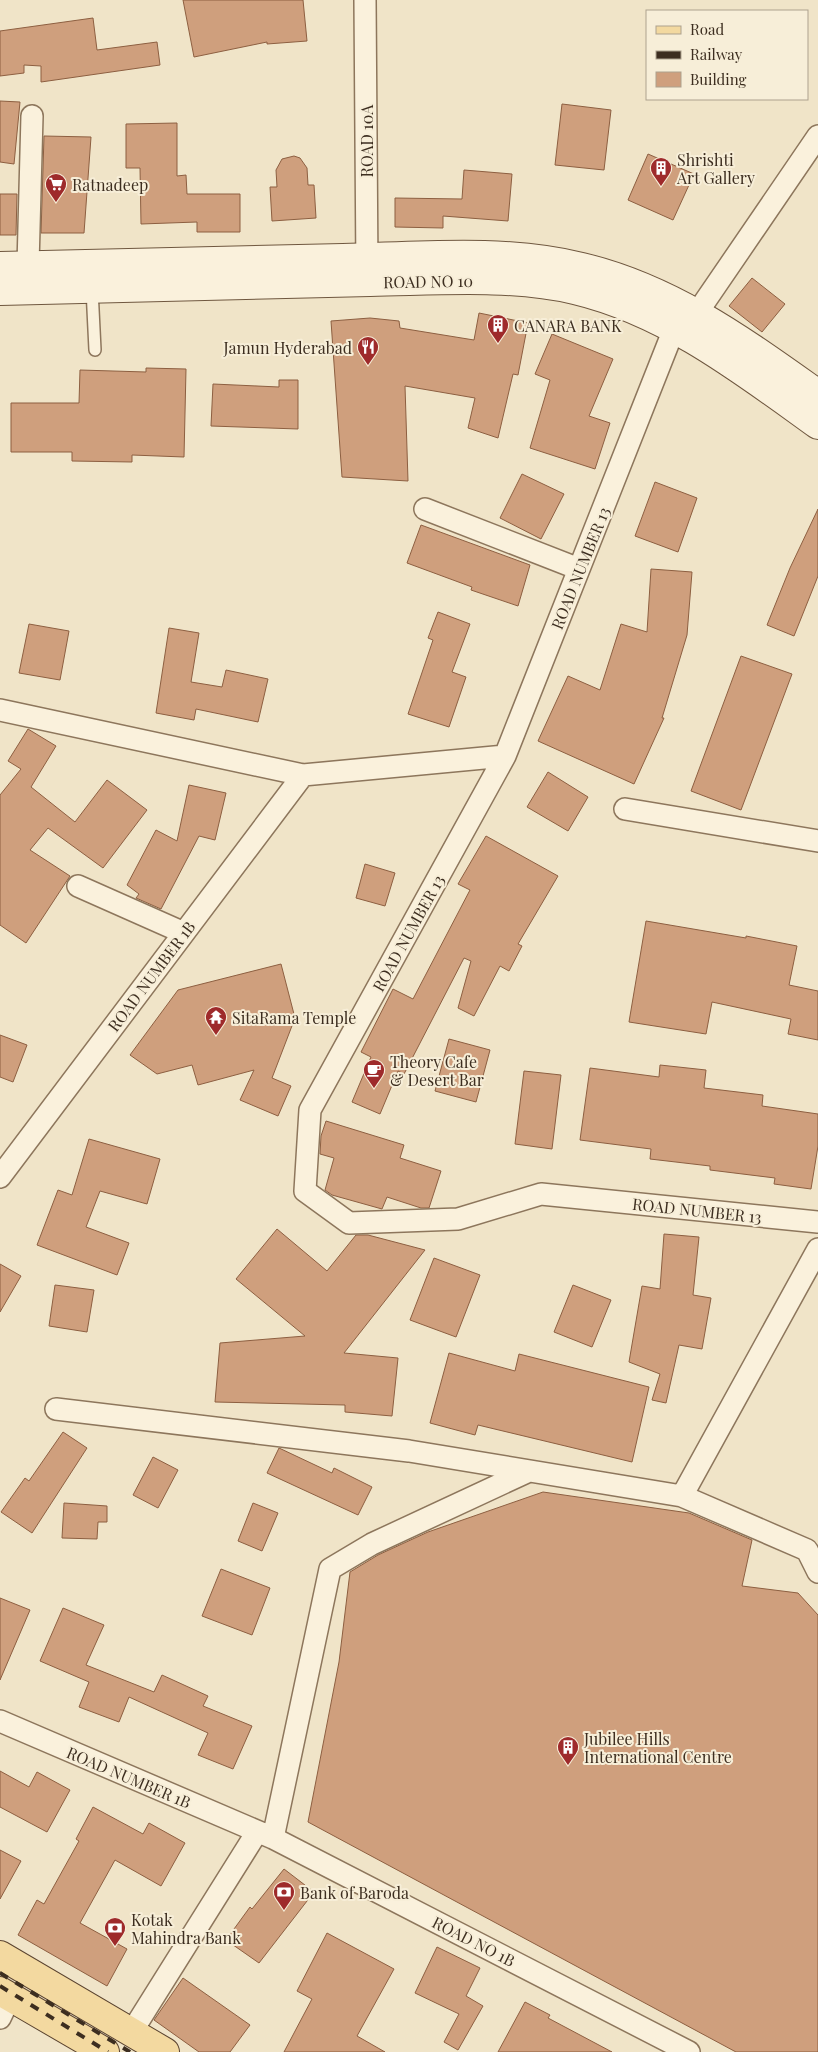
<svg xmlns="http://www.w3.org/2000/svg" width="818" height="2052" viewBox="0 0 818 2052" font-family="'Playfair Display',serif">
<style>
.building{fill:#cf9f7d;stroke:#8d5f41}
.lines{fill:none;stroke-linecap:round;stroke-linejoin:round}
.lane-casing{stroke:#8d765c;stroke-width:14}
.street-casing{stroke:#8d765c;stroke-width:24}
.secondary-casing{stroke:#6f573f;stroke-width:30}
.primary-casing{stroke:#5b4430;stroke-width:30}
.lane{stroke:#faf1dc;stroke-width:11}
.street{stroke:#faf1dc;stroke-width:21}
.secondary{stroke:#faf1dc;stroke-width:28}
.primary{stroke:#f3d9a0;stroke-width:28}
.rail{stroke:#3d2e20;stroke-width:4;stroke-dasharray:9 9;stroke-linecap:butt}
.labels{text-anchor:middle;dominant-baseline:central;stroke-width:4;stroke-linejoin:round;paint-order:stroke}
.street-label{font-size:16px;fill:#3d2e20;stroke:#f7eed8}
.poi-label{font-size:16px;fill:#3d2e20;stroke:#f7eed8;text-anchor:start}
</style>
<rect width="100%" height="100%" fill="#f0e4c8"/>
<!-- building -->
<path class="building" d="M 183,0 L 303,0 L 307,41 L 267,44 L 267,42 L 194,57 Z
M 93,18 L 97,50 L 157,42 L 160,65 L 41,82 L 41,66 L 24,65 L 24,73 L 0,76 L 0,31 Z
M 0,101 L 20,102 L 14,164 L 0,162 Z
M 562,104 L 611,110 L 604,170 L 555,165 Z
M 177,123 L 177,176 L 186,175 L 187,194 L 240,194 L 240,232 L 197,232 L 197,222 L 141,224 L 140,168 L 126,168 L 126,124 Z
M 44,136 L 91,137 L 84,233 L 41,233 Z
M 648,154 L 694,174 L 673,220 L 628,200 Z
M 294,156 L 300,158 L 307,168 L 308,185 L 314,185 L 316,218 L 272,221 L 270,187 L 277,187 L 276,170 L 282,159 Z
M 464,170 L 512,174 L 508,221 L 443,216 L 443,228 L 395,227 L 395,198 L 462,199 Z
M 0,194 L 17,194 L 16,235 L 0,235 Z
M 752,278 L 785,304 L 762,332 L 729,306 Z
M 479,313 L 528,323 L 518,375 L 513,374 L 498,438 L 468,428 L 475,398 L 405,386 L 408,481 L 342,477 L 331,321 L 370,318 L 399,321 L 400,328 L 474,340 Z
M 552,334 L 613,359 L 589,416 L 610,423 L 595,469 L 530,448 L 550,380 L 535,374 Z
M 146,368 L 186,369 L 184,457 L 132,455 L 132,462 L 72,461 L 72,452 L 11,452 L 11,403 L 79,403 L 80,370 L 146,372 Z
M 279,380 L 298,380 L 298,429 L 211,426 L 213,384 L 279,387 Z
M 522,474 L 564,494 L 541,539 L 500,518 Z
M 655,482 L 697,498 L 678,552 L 635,536 Z
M 818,509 L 818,576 L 794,636 L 767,625 L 790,568 Z
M 421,525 L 530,565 L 518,606 L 471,590 L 472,587 L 407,563 Z
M 651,569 L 692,572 L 687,635 L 662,718 L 664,718 L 634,784 L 538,741 L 568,676 L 600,690 L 621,624 L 647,632 Z
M 438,612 L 470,624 L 452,672 L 466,677 L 449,727 L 408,714 L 433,640 L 428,638 Z
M 29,624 L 69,631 L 60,680 L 19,673 Z
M 169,628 L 199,633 L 191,682 L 222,687 L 226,670 L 268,679 L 258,722 L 196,709 L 194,720 L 156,713 Z
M 741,656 L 792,674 L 741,810 L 691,791 Z
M 28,729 L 56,746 L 31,787 L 75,822 L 107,780 L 147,810 L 103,868 L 48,828 L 30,850 L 70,876 L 26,943 L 0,925 L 0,795 L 21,769 L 8,761 Z
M 548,772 L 588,797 L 568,831 L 527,807 Z
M 189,785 L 226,793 L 215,840 L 199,836 L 161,909 L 136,898 L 139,894 L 127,885 L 156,830 L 177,841 Z
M 486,836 L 558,876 L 518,944 L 522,946 L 509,971 L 500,966 L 474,1016 L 458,1008 L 471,961 L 464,958 L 404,1074 L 398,1071 L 380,1114 L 352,1102 L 371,1057 L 361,1052 L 393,989 L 413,999 L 470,890 L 458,884 Z
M 365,864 L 395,873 L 385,906 L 356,898 Z
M 646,921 L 746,938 L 746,936 L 797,946 L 789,985 L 818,991 L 818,1040 L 788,1034 L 791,1019 L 712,1002 L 706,1034 L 629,1022 Z
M 281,964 L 295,1018 L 272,1078 L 291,1086 L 278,1116 L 240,1100 L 254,1070 L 198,1085 L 192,1065 L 157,1074 L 130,1055 L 178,990 Z
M 0,1035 L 27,1045 L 13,1082 L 0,1077 Z
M 449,1039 L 490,1050 L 476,1102 L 435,1091 Z
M 660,1065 L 706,1070 L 704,1088 L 763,1095 L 762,1106 L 818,1114 L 818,1146 L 811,1189 L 774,1184 L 775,1178 L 710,1170 L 710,1166 L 650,1159 L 651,1149 L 580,1140 L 590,1068 L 659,1077 Z
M 524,1071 L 561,1075 L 552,1149 L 515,1144 Z
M 326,1121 L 404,1145 L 400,1158 L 441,1171 L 429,1208 L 421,1208 L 387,1197 L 382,1209 L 332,1195 L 325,1190 L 334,1158 L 320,1154 L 321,1136 Z
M 89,1139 L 160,1159 L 147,1204 L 100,1191 L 86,1227 L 129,1243 L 117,1275 L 37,1245 L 58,1190 L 72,1195 Z
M 277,1229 L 327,1271 L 356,1235 L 368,1235 L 425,1250 L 344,1353 L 398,1358 L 392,1416 L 345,1412 L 345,1405 L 215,1402 L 220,1343 L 305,1336 L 236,1279 Z
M 664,1234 L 699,1237 L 693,1295 L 711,1298 L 702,1349 L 679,1345 L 666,1403 L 652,1400 L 660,1374 L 629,1362 L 642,1286 L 660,1289 Z
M 434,1258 L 480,1275 L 456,1337 L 410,1320 Z
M 0,1264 L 21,1276 L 0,1312 Z
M 55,1285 L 94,1290 L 87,1332 L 49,1326 Z
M 573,1285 L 611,1300 L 592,1347 L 554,1332 Z
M 449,1353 L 515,1371 L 519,1354 L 649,1387 L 632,1462 L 478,1425 L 475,1435 L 430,1423 Z
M 63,1432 L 87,1448 L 32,1533 L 1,1512 L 25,1478 L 29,1481 Z
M 279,1448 L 332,1473 L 334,1468 L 372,1487 L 358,1515 L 267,1473 Z
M 153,1457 L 178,1470 L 158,1508 L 133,1495 Z
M 543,1492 L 689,1513 L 752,1540 L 742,1586 L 798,1593 L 818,1615 L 818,2052 L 736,2052 L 308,1822 L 339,1662 L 350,1572 L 378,1555 L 428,1532 Z
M 64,1503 L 107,1506 L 107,1522 L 98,1522 L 97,1539 L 62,1538 Z
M 253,1503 L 278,1513 L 262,1551 L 238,1541 Z
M 221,1569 L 270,1588 L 252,1635 L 202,1616 Z
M 0,1598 L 30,1610 L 0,1680 Z
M 63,1608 L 104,1625 L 86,1665 L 154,1692 L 162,1675 L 208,1696 L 203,1706 L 252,1726 L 233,1769 L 198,1755 L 208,1733 L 129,1697 L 119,1722 L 79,1707 L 89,1682 L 40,1661 Z
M 0,1771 L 29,1787 L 37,1772 L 70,1790 L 47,1832 L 0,1807 Z
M 93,1807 L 143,1834 L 149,1823 L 185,1843 L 161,1886 L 115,1860 L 80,1923 L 127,1949 L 107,1986 L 18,1935 L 37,1900 L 44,1904 L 79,1841 L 76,1839 Z
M 0,1850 L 21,1861 L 0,1899 Z
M 284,1869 L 314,1892 L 259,1963 L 226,1940 L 250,1907 L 252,1909 Z
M 327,1933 L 394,1969 L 357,2036 L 385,2052 L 284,2052 L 312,1999 L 297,1991 Z
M 437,1947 L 480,1968 L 466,1996 L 483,2006 L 458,2050 L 444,2042 L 459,2014 L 415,1993 Z
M 183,1978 L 250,2025 L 230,2052 L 199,2052 L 154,2020 Z
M 525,2002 L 550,2015 L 548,2018 L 612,2052 L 498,2052 Z"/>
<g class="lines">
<!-- lane casing -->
<g class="lane-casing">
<path id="lane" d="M 92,289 L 95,350"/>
</g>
<!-- street casing -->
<g class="street-casing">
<path id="street" d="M 365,0 L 367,272
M 28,265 L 32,116
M 697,313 L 818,136
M 674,329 L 505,756 L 310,1110 L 305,1191 L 349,1223 L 458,1219 L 541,1194 L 818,1222
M 425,509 L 579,569
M 0,710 L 303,775 L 505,756
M 625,809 L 818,841
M 78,886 L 184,933
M 0,1177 L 303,775
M 56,1409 L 409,1451 L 682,1496 L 807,1550 L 818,1572
M 682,1496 L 818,1249
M 0,1721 L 273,1838 L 689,2052
M 273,1838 L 330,1569 L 372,1544 L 529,1471
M 0,2018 L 10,1997
M 131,2033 L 257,1832"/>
</g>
<!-- secondary casing -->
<g class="secondary-casing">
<path id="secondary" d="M 0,266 C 114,263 229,261 343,258 C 421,256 505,248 582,267 C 673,289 743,341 818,394
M 0,291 C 123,288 246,284 370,282 C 438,281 508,275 575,290 C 667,312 743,371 818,425"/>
</g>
<!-- primary casing -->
<g class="primary-casing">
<path id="primary" d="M 0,1955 L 165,2052
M 0,1991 L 105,2052"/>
</g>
<!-- lane -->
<use href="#lane" class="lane"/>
<!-- street -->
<use href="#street" class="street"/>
<!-- secondary -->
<use href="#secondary" class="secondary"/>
<!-- primary -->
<use href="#primary" class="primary"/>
<!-- rail -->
<path class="rail" d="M 0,1973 L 130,2052
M 0,1986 L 108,2052"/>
</g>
<!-- icons -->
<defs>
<g id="building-pin" transform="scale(1.125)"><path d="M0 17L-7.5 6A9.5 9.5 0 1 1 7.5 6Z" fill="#9e2a2b" stroke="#f7eed8"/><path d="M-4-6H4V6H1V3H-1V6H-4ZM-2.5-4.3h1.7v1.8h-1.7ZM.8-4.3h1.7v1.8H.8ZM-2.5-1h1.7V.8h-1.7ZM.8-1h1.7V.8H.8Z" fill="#fff"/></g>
<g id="supermarket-pin" transform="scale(1.125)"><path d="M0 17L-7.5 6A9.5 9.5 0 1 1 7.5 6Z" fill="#9e2a2b" stroke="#f7eed8"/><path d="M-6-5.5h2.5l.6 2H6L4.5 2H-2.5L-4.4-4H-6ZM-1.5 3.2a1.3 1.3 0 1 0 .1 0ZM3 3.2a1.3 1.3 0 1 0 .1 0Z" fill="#fff"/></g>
<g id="restaurant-pin" transform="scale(1.125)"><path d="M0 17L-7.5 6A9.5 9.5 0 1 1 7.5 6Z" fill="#9e2a2b" stroke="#f7eed8"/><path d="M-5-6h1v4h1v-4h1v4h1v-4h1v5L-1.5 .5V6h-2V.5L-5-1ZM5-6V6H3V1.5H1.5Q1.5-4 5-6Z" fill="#fff"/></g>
<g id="temple-pin" transform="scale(1.125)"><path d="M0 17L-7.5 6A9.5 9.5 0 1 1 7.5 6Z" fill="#9e2a2b" stroke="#f7eed8"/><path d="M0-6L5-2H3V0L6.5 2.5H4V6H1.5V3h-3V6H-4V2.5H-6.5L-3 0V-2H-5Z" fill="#fff"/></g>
<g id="cafe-pin" transform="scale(1.125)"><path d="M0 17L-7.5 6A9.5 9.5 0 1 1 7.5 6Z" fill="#9e2a2b" stroke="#f7eed8"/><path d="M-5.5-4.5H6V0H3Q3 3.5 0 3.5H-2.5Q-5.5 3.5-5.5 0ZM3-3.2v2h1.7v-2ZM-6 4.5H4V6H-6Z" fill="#fff"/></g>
<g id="bank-pin" transform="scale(1.125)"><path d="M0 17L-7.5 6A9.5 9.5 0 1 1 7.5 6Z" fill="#9e2a2b" stroke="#f7eed8"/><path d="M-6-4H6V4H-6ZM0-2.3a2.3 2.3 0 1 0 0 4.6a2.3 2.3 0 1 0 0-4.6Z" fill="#fff"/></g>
</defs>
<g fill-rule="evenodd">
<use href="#building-pin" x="661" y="168"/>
<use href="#supermarket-pin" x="56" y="184"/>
<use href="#building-pin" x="498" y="325"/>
<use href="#restaurant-pin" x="368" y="347"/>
<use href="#temple-pin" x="216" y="1017"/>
<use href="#cafe-pin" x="374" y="1070"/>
<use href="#building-pin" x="568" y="1747"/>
<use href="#bank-pin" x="284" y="1892"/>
<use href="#bank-pin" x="115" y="1928"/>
</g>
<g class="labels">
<!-- street labels -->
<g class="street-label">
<text transform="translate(366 141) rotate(-90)">ROAD 10A</text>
<text transform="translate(428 281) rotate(-1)">ROAD NO 10</text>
<text transform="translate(580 568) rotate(-68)">ROAD NUMBER 13</text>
<text transform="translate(408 933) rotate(-61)">ROAD NUMBER 13</text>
<text transform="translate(151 976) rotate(-53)">ROAD NUMBER 1B</text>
<text transform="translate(697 1210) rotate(6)">ROAD NUMBER 13</text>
<text transform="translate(129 1777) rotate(23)">ROAD NUMBER 1B</text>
<text transform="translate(474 1941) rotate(27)">ROAD NO 1B</text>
</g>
<!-- poi labels -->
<g class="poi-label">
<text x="677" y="159">Shrishti<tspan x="677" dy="18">Art Gallery</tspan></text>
<text x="72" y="184">Ratnadeep</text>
<text x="514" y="325">CANARA BANK</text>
<text x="352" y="347" text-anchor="end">Jamun Hyderabad</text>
<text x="232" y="1017">SitaRama Temple</text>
<text x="390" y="1061">Theory Cafe<tspan x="390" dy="18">&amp; Desert Bar</tspan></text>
<text x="584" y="1738">Jubilee Hills<tspan x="584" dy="18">International Centre</tspan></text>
<text x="300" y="1892">Bank of Baroda</text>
<text x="131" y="1919">Kotak<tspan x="131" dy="18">Mahindra Bank</tspan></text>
</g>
</g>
<!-- legend -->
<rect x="646" y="10" width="162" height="90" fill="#f7eed8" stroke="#ada18e"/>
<rect x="656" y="26" width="25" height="8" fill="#f3d9a0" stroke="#ada18e"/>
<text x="690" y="35" font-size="15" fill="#3d2e20">Road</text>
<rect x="656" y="51" width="25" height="8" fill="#3d2e20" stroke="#ada18e"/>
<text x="690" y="60" font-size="15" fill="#3d2e20">Railway</text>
<rect x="656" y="72" width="25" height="15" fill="#cf9f7d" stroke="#ada18e"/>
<text x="690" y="85" font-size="15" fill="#3d2e20">Building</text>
</svg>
